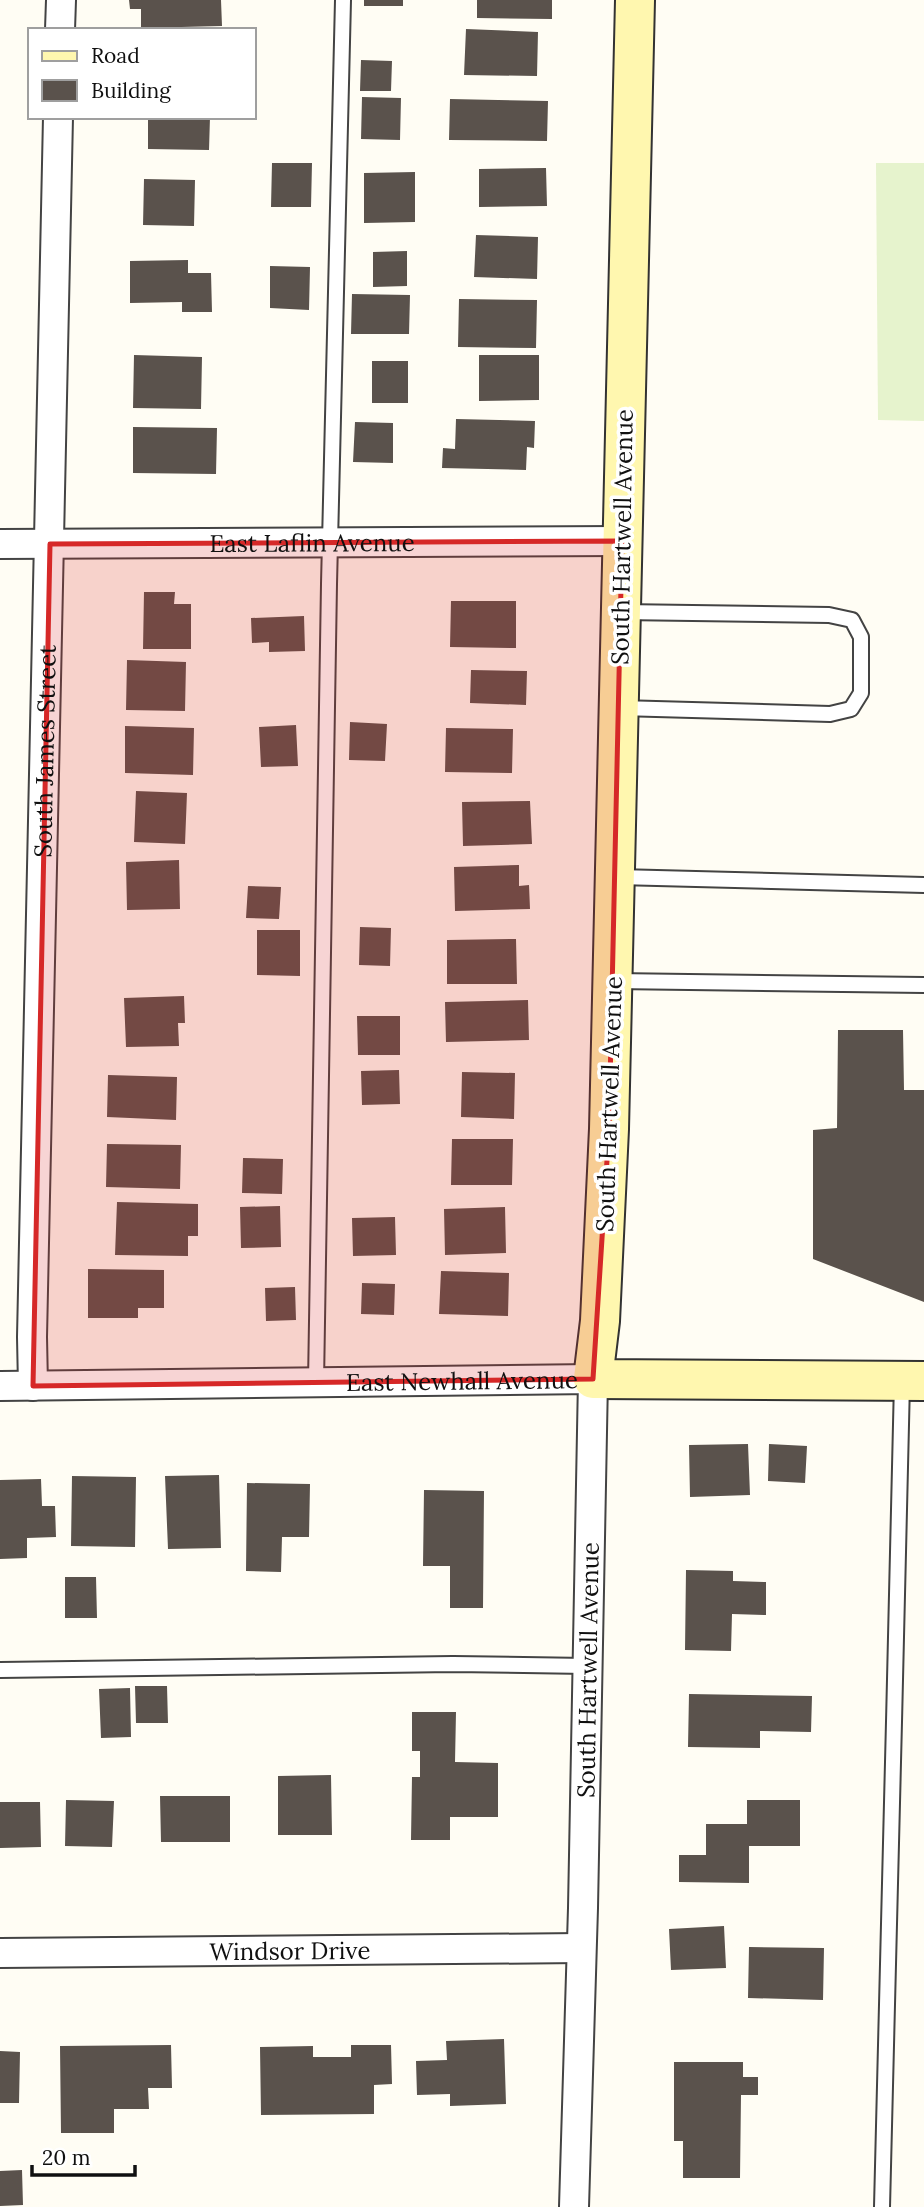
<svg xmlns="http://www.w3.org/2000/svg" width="924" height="2207" viewBox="0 0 924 2207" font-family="Lora,serif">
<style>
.pitch{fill:#e6f3cd}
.building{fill:#5a524c}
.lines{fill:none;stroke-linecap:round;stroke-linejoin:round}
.lane-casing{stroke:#434343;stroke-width:18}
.street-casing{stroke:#434343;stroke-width:32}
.secondary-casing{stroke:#323232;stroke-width:42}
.lane{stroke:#fff;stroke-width:14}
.street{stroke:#fff;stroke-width:28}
.secondary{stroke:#fff7af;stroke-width:38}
.marked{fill:#d62828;fill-opacity:0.2;stroke:#d62828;stroke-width:5;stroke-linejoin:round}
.labels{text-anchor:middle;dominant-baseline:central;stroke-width:7;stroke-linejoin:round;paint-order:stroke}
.street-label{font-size:24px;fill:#101010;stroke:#fff}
</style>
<rect width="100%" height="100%" fill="#fffdf4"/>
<!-- pitch -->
<path class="pitch" d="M 876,163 L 924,163 L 924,421 L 878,420 Z"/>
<!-- building -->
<path class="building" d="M 129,0 L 221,0 L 222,26 L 141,28 L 141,9 L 130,9 Z
M 364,0 L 403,0 L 403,6 L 364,6 Z
M 477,0 L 552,0 L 552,19 L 477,18 Z
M 466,29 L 538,32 L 537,76 L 464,75 Z
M 361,60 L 392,61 L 391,91 L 360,91 Z
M 362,97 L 401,98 L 400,140 L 361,139 Z
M 450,99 L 548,101 L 547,141 L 449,140 Z
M 148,117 L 210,117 L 209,150 L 148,149 Z
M 272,163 L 312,163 L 311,207 L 271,207 Z
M 546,168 L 547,206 L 479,207 L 479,169 Z
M 415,172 L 415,222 L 364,223 L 364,173 Z
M 144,179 L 195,180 L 194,226 L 143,225 Z
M 476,235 L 538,237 L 537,279 L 474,277 Z
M 407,251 L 407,286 L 373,287 L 373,252 Z
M 188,260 L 188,273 L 211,273 L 212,312 L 182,312 L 182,302 L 130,303 L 130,261 Z
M 270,266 L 310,267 L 309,310 L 270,308 Z
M 352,294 L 410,295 L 409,334 L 351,334 Z
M 459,299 L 537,300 L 536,348 L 458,347 Z
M 134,355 L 202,357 L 201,409 L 133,408 Z
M 479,355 L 539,355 L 539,400 L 479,401 Z
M 372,361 L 408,361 L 408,403 L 372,403 Z
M 456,419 L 535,421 L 534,448 L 527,447 L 526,470 L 442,468 L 443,448 L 455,449 Z
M 355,422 L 393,423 L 393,463 L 353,462 Z
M 133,427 L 217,428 L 216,474 L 133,473 Z
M 144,592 L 175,592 L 174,604 L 191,604 L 191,649 L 143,649 Z
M 451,601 L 516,601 L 516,648 L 450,647 Z
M 304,616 L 305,651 L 269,652 L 269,642 L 252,643 L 251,618 Z
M 127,660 L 186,662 L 185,711 L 126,710 Z
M 471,670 L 527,671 L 526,705 L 470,703 Z
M 350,722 L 387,724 L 385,761 L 349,760 Z
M 296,725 L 298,766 L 261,767 L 259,727 Z
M 125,726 L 194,728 L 193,775 L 125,773 Z
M 446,728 L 513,729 L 512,773 L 445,772 Z
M 136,791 L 187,793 L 185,844 L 134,842 Z
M 530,801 L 532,844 L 463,846 L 462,802 Z
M 179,860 L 180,909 L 127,910 L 126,862 Z
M 519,865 L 519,886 L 529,885 L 530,909 L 455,911 L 454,867 Z
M 248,886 L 281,887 L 279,919 L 246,918 Z
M 360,927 L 391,928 L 390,966 L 359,965 Z
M 257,930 L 300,930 L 300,976 L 257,975 Z
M 516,939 L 517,984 L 447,984 L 447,940 Z
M 184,996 L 185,1023 L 178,1023 L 179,1046 L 126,1047 L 124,998 Z
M 528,1000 L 529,1040 L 446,1042 L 445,1002 Z
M 357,1016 L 400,1016 L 400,1055 L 358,1055 Z
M 838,1030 L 903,1030 L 904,1090 L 924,1090 L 924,1302 L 813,1259 L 813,1130 L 837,1128 Z
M 399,1070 L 400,1104 L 362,1105 L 361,1071 Z
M 462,1072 L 515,1073 L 514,1119 L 461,1117 Z
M 108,1075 L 177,1077 L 176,1120 L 107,1117 Z
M 452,1139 L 513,1139 L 512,1185 L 451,1185 Z
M 107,1144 L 181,1145 L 180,1189 L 106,1187 Z
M 243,1158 L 283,1159 L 282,1194 L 242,1193 Z
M 117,1202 L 198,1204 L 198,1236 L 188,1236 L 188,1256 L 115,1255 Z
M 280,1206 L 281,1247 L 241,1248 L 240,1207 Z
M 505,1207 L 506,1253 L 445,1255 L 444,1209 Z
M 395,1217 L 396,1255 L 353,1256 L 352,1218 Z
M 88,1269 L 164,1270 L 164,1308 L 138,1308 L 138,1318 L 88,1318 Z
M 441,1271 L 509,1273 L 508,1316 L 439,1314 Z
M 362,1283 L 395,1284 L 394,1315 L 361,1314 Z
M 295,1287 L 296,1320 L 266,1321 L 265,1288 Z
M 748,1444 L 750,1495 L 690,1497 L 689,1445 Z
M 769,1444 L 807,1446 L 805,1483 L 768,1481 Z
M 219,1475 L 221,1548 L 168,1549 L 165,1476 Z
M 72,1476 L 136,1477 L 135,1547 L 71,1546 Z
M 41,1479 L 42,1506 L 55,1506 L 56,1537 L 27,1538 L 27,1558 L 0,1559 L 0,1480 Z
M 247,1483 L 310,1484 L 309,1537 L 282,1537 L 281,1572 L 246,1571 Z
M 424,1490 L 484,1491 L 483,1608 L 450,1608 L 450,1566 L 423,1566 Z
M 686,1570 L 733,1571 L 733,1581 L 766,1582 L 766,1615 L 732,1614 L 731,1651 L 685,1650 Z
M 65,1577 L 96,1577 L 97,1618 L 65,1618 Z
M 135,1686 L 167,1686 L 168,1723 L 136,1723 Z
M 130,1688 L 131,1737 L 101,1738 L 99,1689 Z
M 689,1694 L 812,1696 L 811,1732 L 760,1731 L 760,1748 L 688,1747 Z
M 412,1712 L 456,1712 L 455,1762 L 498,1763 L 498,1817 L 450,1817 L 450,1840 L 411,1840 L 412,1777 L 420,1777 L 420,1751 L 412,1751 Z
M 331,1775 L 332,1835 L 278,1835 L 278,1776 Z
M 160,1796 L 230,1796 L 230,1842 L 161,1842 Z
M 66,1800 L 114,1801 L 112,1847 L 65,1846 Z
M 747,1800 L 800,1800 L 800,1846 L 749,1846 L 749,1883 L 679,1882 L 679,1855 L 706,1855 L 706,1824 L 747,1824 Z
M 0,1802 L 40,1802 L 41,1847 L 0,1848 Z
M 724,1926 L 726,1968 L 671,1970 L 669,1929 Z
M 749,1947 L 824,1948 L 823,2000 L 748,1998 Z
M 504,2039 L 506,2104 L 450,2106 L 450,2094 L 417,2095 L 416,2061 L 447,2060 L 446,2041 Z
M 171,2045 L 172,2088 L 148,2088 L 149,2109 L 114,2109 L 114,2133 L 61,2133 L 60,2046 Z
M 351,2045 L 391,2045 L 392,2084 L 374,2085 L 374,2114 L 261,2115 L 260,2047 L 313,2046 L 313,2057 L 351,2057 Z
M 0,2051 L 20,2052 L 19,2103 L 0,2103 Z
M 674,2062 L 743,2062 L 743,2077 L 758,2077 L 758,2095 L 741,2095 L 740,2178 L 683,2178 L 683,2141 L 674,2141 Z
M 22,2170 L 23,2205 L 0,2206 L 0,2171 Z"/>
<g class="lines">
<!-- lane casing -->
<g class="lane-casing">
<path id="lane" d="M 620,708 L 830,714 L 851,709 L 861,693 L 861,637 L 852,620 L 829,615 L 621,612
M 618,877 L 924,885
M 614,981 L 924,985
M 316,1383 L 329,584 L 343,0
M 0,1670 L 453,1664 L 587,1666
M 882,2207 C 890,1932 895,1657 902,1382"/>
</g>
<!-- street casing -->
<g class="street-casing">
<g id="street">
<path d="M 60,30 L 61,0"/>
<path id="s1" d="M 0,544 L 622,541"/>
<path id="s2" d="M 0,1386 L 593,1379 L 583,1908 L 574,2207"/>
<path id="s3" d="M 33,1386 L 32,1337 L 58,117"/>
<path id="s4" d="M 0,1953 L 581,1948"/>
</g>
</g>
<!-- secondary casing -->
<g class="secondary-casing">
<path id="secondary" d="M 635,0 L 609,1129 L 600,1321 L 593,1379 L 924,1381"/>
</g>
<!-- lane -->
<use href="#lane" class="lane"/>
<!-- street -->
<use href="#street" class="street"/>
<!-- secondary -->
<use href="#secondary" class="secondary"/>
</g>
<!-- marked area -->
<path class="marked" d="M 622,541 L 609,1129 L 593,1379 L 33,1386 L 50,544 Z"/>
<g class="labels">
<!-- street labels -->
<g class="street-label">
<text transform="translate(622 537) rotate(-89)">South Hartwell Avenue</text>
<text stroke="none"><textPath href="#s1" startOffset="312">East Laflin Avenue</textPath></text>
<text stroke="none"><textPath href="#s3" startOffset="635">South James Street</textPath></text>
<text transform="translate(609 1104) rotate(-88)">South Hartwell Avenue</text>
<text stroke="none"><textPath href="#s2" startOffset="462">East Newhall Avenue</textPath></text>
<text transform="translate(588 1670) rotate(-89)">South Hartwell Avenue</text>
<text stroke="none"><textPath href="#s4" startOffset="290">Windsor Drive</textPath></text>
</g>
</g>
<!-- legend -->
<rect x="28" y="28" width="228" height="91" fill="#ffffff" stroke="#9f9f9f" stroke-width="2"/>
<rect x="42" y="51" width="35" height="10" fill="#fff7af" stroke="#9f9f9f" stroke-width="2"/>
<text x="91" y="63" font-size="21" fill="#101010">Road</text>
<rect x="42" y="80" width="35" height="21" fill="#5a524c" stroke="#9f9f9f" stroke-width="2"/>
<text x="91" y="98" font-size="21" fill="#101010">Building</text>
<!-- scale -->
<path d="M32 2165v10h103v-10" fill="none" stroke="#101010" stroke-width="3.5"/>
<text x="42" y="2165" font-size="21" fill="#101010" stroke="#ffffff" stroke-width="5" paint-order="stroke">20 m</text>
</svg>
